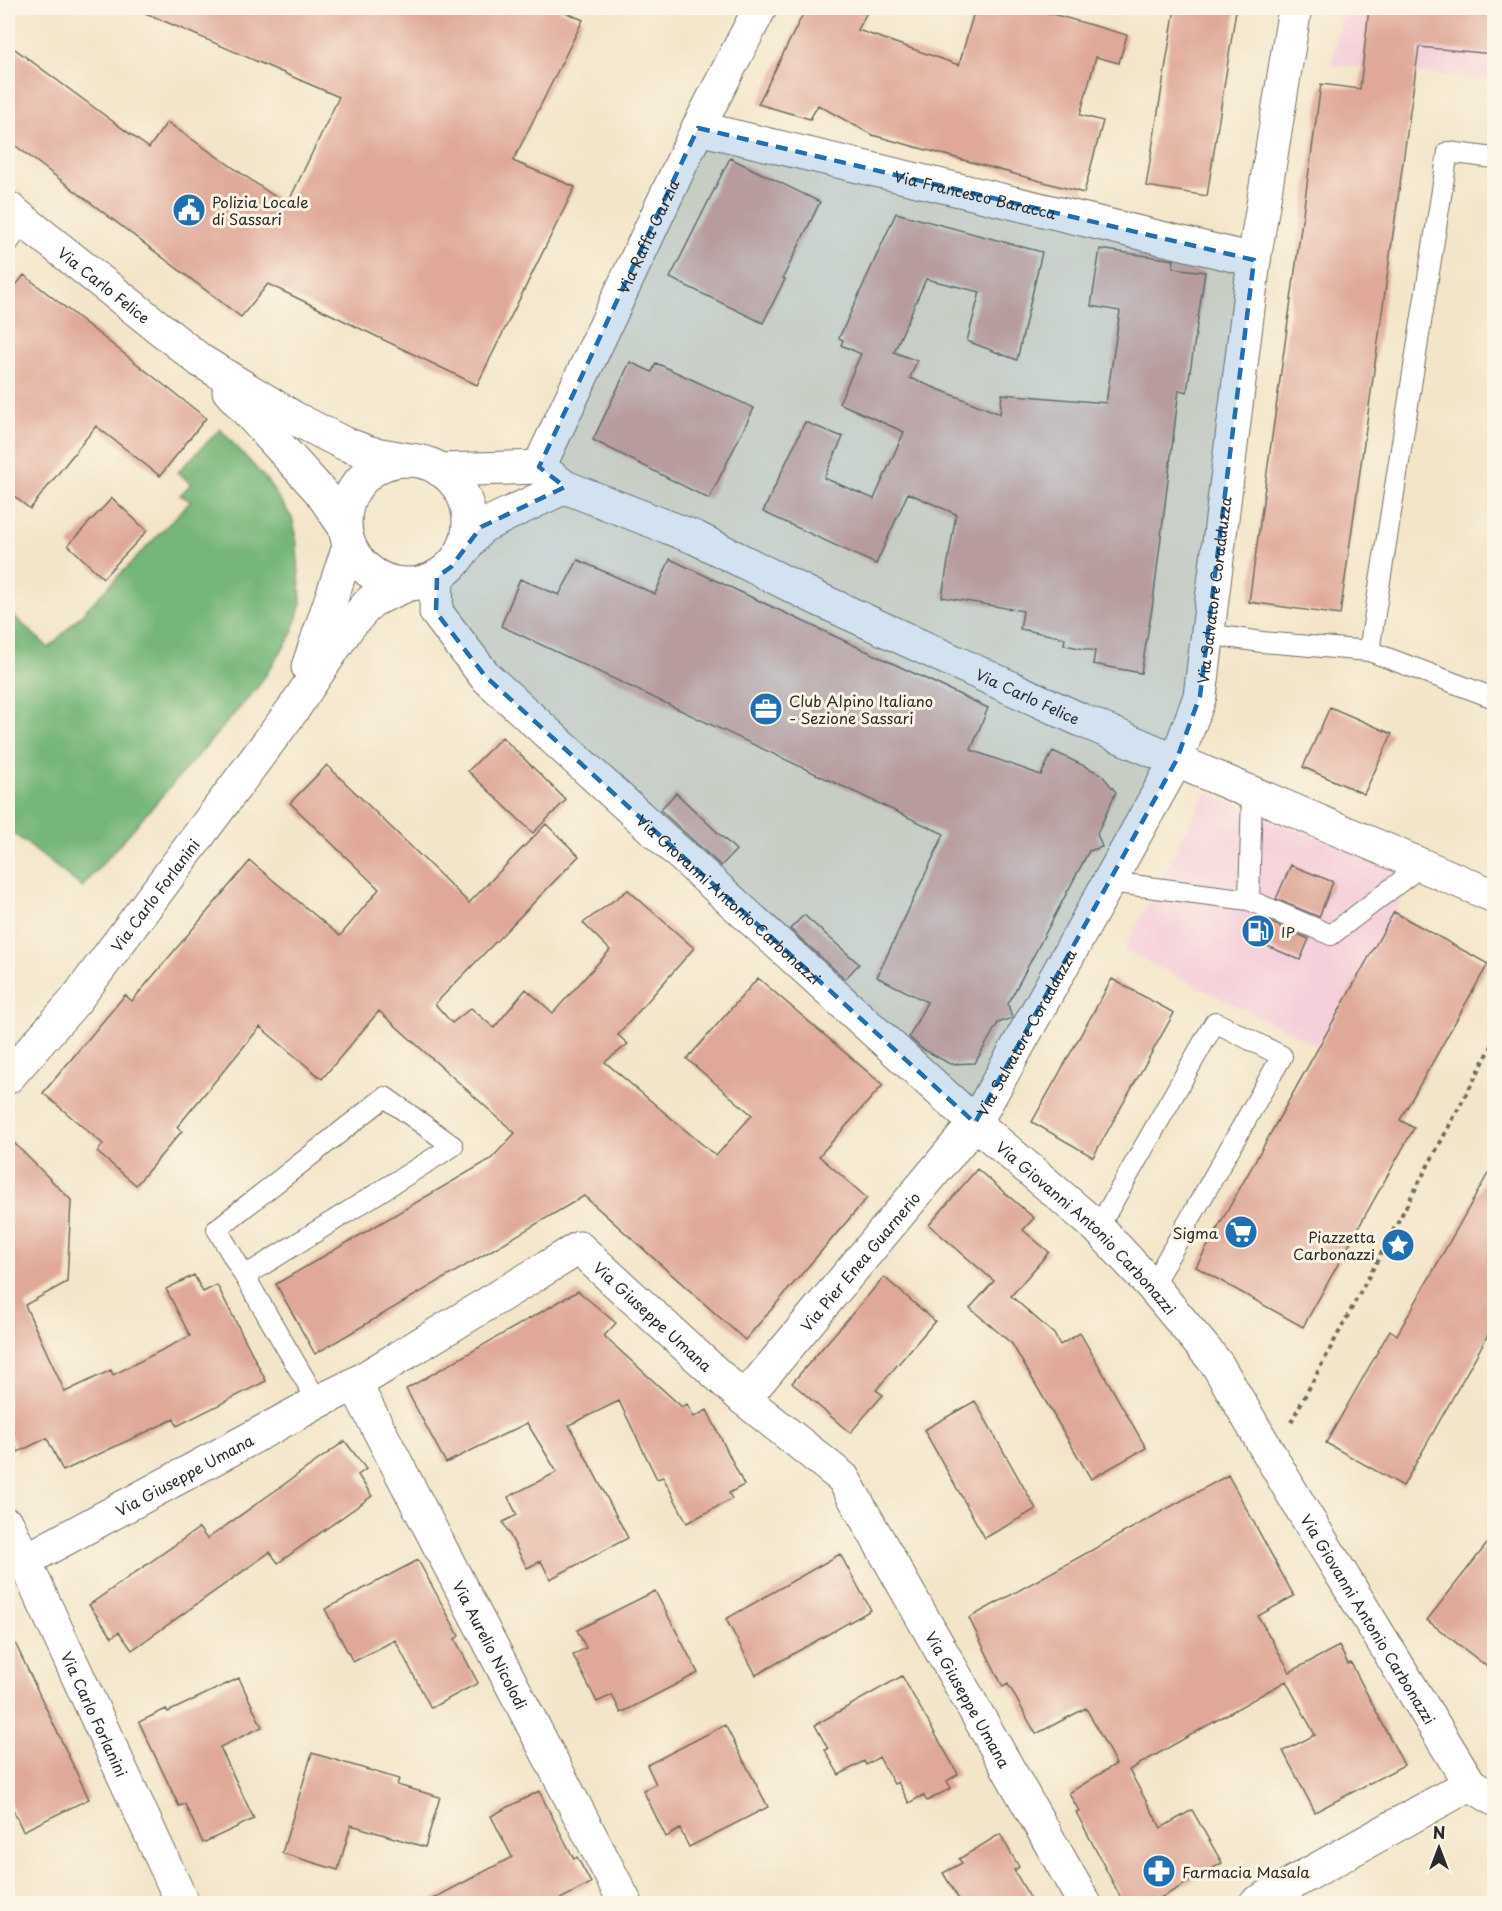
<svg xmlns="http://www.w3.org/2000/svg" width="1502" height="1911" viewBox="0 0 1502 1911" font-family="'Playpen Sans',sans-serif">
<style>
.built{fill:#f5cfda}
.forest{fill:#76b678;stroke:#507052;stroke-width:1.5}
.building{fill:#dfa898}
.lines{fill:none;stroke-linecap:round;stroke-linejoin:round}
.service-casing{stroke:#716c62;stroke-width:22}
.minor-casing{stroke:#716c62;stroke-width:35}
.tertiary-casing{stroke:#716c62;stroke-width:35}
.secondary-casing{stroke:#716c62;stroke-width:35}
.path{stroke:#716c62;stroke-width:4;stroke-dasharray:4.5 4.5;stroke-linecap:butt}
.service{stroke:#fff;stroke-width:20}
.minor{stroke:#fff;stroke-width:33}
.tertiary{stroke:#fff;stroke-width:33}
.secondary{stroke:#fff;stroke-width:33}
.marked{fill:#1f6fb2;fill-opacity:0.2;stroke:#1f6fb2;stroke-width:4.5;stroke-dasharray:12 8;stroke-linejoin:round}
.labels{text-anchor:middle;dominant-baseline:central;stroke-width:6;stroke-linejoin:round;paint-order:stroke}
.street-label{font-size:15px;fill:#2b2b2b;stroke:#fcf5e5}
.poi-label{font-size:15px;fill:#2b2b2b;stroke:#fcf5e5;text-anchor:start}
</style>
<rect width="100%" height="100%" fill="#fcf5e5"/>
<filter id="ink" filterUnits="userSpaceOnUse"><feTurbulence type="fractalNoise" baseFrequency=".0167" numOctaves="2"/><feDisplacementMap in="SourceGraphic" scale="12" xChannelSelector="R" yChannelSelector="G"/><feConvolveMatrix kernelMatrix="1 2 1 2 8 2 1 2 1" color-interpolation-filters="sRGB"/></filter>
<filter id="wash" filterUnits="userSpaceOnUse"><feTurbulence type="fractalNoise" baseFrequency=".008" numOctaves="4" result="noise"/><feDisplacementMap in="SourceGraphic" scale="24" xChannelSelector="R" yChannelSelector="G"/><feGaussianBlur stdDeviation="1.35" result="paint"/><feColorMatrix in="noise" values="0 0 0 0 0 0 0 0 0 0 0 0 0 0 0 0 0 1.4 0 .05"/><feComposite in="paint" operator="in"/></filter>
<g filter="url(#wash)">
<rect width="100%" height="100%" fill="#f3e5c9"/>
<!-- built -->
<path class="built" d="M 1344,8 L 1494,8 L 1494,80 L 1331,65 Z
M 1206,793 L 1416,876 L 1318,1046 L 1124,950 Z"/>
<!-- forest -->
<path class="forest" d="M 220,429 L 265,478 L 292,518 L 296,534 L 301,603 L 292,635 L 257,688 L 82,887 L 8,829 L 8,611 L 49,648 L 191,501 L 180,495 L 191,484 L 178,472 Z"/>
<g id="blocks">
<!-- building -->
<path class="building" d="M 134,8 L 555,8 L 583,20 L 513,161 L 575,187 L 477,385 L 268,284 L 241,317 L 8,140 L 8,44 L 149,148 L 167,122 L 287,205 L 339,97 Z
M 806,8 L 869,8 L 858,30 L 959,65 L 975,8 L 1031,8 L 1127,35 L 1119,63 L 1096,57 L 1080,115 L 1103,121 L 1084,193 L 872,135 L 818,105 L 810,119 L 758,104 Z
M 1175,8 L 1221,8 L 1236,10 L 1207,196 L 1146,186 Z
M 1369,8 L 1494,8 L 1494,54 L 1419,47 L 1340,615 L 1249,602 L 1321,84 L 1360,89 Z
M 730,158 L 820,202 L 783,278 L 785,279 L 763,323 L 670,278 Z
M 896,213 L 1042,252 L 1017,360 L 967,341 L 980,292 L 926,279 L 894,352 L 917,361 L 910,378 L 1000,414 L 1002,394 L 1106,403 L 1120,311 L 1091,306 L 1100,249 L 1174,260 L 1173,268 L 1205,272 L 1187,392 L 1179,390 L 1153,602 L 1141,673 L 1093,664 L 1095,651 L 1064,645 L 1065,638 L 1020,629 L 1023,611 L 942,597 L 956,514 L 908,493 L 876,564 L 763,512 L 805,422 L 843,437 L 824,478 L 874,499 L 904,432 L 839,403 L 861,354 L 841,345 L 843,340 L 839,338 Z
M 24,275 L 206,418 L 160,476 L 96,426 L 30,509 L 8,491 L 8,295 Z
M 630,362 L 652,372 L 656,363 L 754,408 L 709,499 L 593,440 Z
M 112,498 L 147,531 L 103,578 L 68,545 Z
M 670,559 L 988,708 L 971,750 L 1041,775 L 1053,751 L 1101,774 L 1116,792 L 1097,834 L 1102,847 L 1089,851 L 1008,1004 L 1012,1018 L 998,1023 L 975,1063 L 950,1064 L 921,1048 L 909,1037 L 927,1002 L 877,977 L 944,834 L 501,626 L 520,579 L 559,595 L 578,560 L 655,594 Z
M 1330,707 L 1392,734 L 1364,794 L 1303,767 Z
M 502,737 L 566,800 L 533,833 L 468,771 Z
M 327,765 L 469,903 L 546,824 L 579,856 L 435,1004 L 452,1023 L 471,1008 L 494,1028 L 526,989 L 553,1013 L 610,950 L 583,923 L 628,890 L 694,948 L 618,1035 L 628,1044 L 605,1062 L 716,1156 L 752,1115 L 687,1059 L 758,978 L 883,1085 L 819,1156 L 867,1198 L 745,1340 L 584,1196 L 315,1354 L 276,1284 L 491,1159 L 515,1133 L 379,1011 L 322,1079 L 260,1027 L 177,1127 L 182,1131 L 136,1185 L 97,1152 L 103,1144 L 43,1093 L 125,995 L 132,1001 L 250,861 L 340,936 L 379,889 L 290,803 Z
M 676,793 L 736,850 L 721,866 L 660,810 Z
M 1291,865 L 1333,882 L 1319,917 L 1276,899 Z
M 1394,912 L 1488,964 L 1400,1120 L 1414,1128 L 1303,1327 L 1196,1267 Z
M 804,915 L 859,964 L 845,979 L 790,929 Z
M 1267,921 L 1309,939 L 1300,960 L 1258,942 Z
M 1112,979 L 1174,1013 L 1093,1157 L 1032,1122 Z
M 8,1137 L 71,1200 L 67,1282 L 25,1305 L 65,1392 L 111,1370 L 113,1375 L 190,1336 L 166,1289 L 194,1275 L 203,1292 L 217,1285 L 266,1381 L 177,1426 L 174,1419 L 63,1471 L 47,1438 L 18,1452 L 8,1430 Z
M 1494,1163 L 1494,1324 L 1403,1486 L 1326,1443 L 1390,1330 L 1397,1335 Z
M 977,1169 L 1034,1218 L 1023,1230 L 1049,1252 L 1011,1296 L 1054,1334 L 1060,1345 L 1080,1333 L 1146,1448 L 1091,1479 L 1012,1344 L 970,1308 L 994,1281 L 929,1225 Z
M 884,1277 L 935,1321 L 876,1390 L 883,1395 L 850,1433 L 792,1383 Z
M 578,1291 L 616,1323 L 604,1336 L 682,1407 L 687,1404 L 694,1417 L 707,1410 L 744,1485 L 729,1493 L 732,1499 L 687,1523 L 663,1477 L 657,1479 L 619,1401 L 569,1425 L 628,1538 L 550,1579 L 541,1561 L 527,1568 L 503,1522 L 517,1515 L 508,1497 L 557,1472 L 527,1423 L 446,1463 L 406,1389 Z
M 975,1401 L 1036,1509 L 985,1538 L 924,1430 Z
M 345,1441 L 366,1469 L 358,1475 L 372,1496 L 278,1563 L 270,1552 L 132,1650 L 119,1632 L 112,1637 L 89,1605 L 199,1528 L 207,1539 Z
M 1228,1475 L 1294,1596 L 1258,1616 L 1290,1672 L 1339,1646 L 1348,1664 L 1351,1663 L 1404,1765 L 1315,1812 L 1283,1751 L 1315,1735 L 1286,1681 L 1129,1770 L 1161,1828 L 1192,1810 L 1222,1863 L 1150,1904 L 1124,1904 L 1076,1812 L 1079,1811 L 1069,1793 L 1116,1764 L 1086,1708 L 1036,1734 L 1008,1684 L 1003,1687 L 969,1618 Z
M 1494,1535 L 1494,1672 L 1427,1620 Z
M 840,1554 L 871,1610 L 756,1675 L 726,1619 Z
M 418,1560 L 459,1636 L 455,1639 L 478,1683 L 431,1708 L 395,1640 L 353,1662 L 325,1609 Z
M 655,1591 L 698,1673 L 621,1713 L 612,1695 L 597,1702 L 573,1655 L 586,1648 L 577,1630 Z
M 8,1628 L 89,1799 L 23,1831 L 8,1799 Z
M 902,1676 L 958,1774 L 947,1781 L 951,1788 L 927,1801 L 923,1795 L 909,1803 L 898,1782 L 894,1784 L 879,1757 L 866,1765 L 864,1761 L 839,1775 L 825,1750 L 828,1749 L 815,1725 Z
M 239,1678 L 262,1727 L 220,1747 L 254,1819 L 203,1843 L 185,1804 L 179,1806 L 139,1722 L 166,1709 L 168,1712 Z
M 725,1725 L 768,1807 L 689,1847 L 680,1829 L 666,1837 L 643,1790 L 656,1784 L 647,1765 Z
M 312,1753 L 399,1779 L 397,1785 L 440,1797 L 425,1847 L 351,1825 L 338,1870 L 282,1853 Z
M 539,1791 L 574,1859 L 577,1857 L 591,1883 L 551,1904 L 423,1904 L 512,1857 L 491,1816 Z
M 1000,1834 L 1019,1867 L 1014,1870 L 1033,1903 L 961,1903 L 943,1873 L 962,1863 L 959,1859 Z"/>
</g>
</g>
<g filter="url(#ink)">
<use href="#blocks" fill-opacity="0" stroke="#716c62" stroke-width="1.5"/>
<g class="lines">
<!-- service casing -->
<g class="service-casing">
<path id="service" d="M 8,243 L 23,221
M 1207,634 L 1262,642 L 1369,651 L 1494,698
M 1369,651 L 1448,152 L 1494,158
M 1252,793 L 1249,900 L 1331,935 L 1422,865
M 1109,882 L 1249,900
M 1098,1228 L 1215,1022 L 1282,1056 L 1152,1286
M 245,1276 L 453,1146 L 385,1097 L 217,1229 L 318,1402"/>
</g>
<!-- minor casing -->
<g class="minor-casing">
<g id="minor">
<path id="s1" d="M 698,128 L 1254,260"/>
<path d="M 308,667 L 349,546"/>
<path id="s2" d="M 8,1077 L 75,1001 L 294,708 L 348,627 L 371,601 L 407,585"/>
<path id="s3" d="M 355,1384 L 626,1904"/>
<path id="s4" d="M 744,1399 L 975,1123 L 1176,761"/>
<path id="s5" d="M 8,1525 L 183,1904"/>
<path id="s6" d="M 24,1561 L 318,1402 L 355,1384 L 579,1248 L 744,1399 L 843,1478 L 1085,1904"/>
<path d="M 1255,1904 L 1470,1784"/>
</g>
</g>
<!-- tertiary casing -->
<g class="tertiary-casing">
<g id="tertiary">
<path id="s7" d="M 437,577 L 436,612 L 485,676 L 975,1123 L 1098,1228 L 1152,1286 L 1217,1364 L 1295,1498 L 1470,1784 L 1494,1799"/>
</g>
</g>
<!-- secondary casing -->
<g class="secondary-casing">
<g id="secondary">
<path id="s8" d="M 8,208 L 201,361 L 294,418 L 343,443 L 370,453 L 409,460"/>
<path d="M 229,391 L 320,491 L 344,526"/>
<circle cx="407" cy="522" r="62"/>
<path id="s9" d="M 539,467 L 698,128 L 760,8"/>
<path id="s10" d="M 440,470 L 539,467 L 565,487 L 696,538 L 816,598 L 1081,720 L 1494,896"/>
<path d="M 462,552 L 481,527 L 565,487"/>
<path id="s11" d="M 1176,761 L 1200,696 L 1254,260 L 1295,8"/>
</g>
</g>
<!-- path -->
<path class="path" d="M 1291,1422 L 1494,1042"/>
<!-- service -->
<use href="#service" class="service"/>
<!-- minor -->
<use href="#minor" class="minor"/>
<!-- tertiary -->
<use href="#tertiary" class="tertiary"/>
<!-- secondary -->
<use href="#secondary" class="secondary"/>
</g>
</g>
<!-- marked area -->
<path class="marked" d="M 698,128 L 1254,260 L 1200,696 L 1176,761 L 975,1123 L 485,676 L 436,612 L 437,577 L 451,567 L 481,527 L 565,487 L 539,467 Z"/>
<!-- icons -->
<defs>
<g id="civic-disc" transform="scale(1.725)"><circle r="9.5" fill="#1f6fb2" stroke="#fcf5e5"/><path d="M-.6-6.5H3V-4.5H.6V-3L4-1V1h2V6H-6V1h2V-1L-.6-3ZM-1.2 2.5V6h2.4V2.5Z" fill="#fff"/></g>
<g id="office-disc" transform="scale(1.725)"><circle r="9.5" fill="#1f6fb2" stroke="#fcf5e5"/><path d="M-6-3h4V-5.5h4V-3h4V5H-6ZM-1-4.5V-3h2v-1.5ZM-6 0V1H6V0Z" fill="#fff"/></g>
<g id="fuel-disc" transform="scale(1.725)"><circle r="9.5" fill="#1f6fb2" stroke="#fcf5e5"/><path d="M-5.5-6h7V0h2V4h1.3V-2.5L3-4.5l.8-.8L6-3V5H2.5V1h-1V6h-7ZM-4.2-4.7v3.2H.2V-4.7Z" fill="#fff"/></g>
<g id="supermarket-disc" transform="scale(1.725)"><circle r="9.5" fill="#1f6fb2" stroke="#fcf5e5"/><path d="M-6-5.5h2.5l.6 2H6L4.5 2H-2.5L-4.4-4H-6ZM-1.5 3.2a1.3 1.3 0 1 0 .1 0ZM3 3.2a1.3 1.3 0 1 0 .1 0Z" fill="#fff"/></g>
<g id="sight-disc" transform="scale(1.725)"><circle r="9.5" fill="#1f6fb2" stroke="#fcf5e5"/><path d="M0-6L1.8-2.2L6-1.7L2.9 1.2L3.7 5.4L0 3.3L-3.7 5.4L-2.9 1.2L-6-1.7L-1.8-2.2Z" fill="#fff"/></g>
<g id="pharmacy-disc" transform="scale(1.725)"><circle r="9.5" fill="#1f6fb2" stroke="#fcf5e5"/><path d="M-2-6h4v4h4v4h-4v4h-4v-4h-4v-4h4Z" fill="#fff"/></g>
</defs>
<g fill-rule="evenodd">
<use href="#civic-disc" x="189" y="210"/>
<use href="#office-disc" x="766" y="709"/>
<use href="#fuel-disc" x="1258" y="931"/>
<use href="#supermarket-disc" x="1241" y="1232"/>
<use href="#sight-disc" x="1398" y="1245"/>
<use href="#pharmacy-disc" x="1159" y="1871"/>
</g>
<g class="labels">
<!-- street labels -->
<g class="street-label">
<text stroke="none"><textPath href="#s1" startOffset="285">Via Francesco Baracca</textPath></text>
<text stroke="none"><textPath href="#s9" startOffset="255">Via Raffa Garzia</textPath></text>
<text stroke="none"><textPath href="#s8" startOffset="123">Via Carlo Felice</textPath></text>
<text stroke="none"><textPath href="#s11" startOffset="176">Via Salvatore Coradduzza</textPath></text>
<text stroke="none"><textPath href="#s10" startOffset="640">Via Carlo Felice</textPath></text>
<text stroke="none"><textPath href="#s2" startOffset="234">Via Carlo Forlanini</textPath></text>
<text stroke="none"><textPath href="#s7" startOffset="446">Via Giovanni Antonio Carbonazzi</textPath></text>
<text stroke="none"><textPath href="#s4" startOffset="464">Via Salvatore Coradduzza</textPath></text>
<text stroke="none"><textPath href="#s7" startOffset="932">Via Giovanni Antonio Carbonazzi</textPath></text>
<text stroke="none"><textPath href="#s4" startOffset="180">Via Pier Enea Guarnerio</textPath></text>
<text stroke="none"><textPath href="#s6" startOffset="738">Via Giuseppe Umana</textPath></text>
<text stroke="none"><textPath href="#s6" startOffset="182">Via Giuseppe Umana</textPath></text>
<text stroke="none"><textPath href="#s7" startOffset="1418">Via Giovanni Antonio Carbonazzi</textPath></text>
<text stroke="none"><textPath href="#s3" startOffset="294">Via Aurelio Nicolodi</textPath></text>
<text stroke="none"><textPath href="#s6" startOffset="1242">Via Giuseppe Umana</textPath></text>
<text stroke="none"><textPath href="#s5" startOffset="208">Via Carlo Forlanini</textPath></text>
</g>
<!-- poi labels -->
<g class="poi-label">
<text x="212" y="201">Polizia Locale<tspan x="212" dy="17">di Sassari</tspan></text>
<text x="789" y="700">Club Alpino Italiano<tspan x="789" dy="17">- Sezione Sassari</tspan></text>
<text x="1281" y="931">IP</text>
<text x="1218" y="1232" text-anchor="end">Sigma</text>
<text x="1375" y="1236" text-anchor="end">Piazzetta<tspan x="1375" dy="17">Carbonazzi</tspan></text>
<text x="1182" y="1871">Farmacia Masala</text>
</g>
</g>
<!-- margin -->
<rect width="1502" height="1911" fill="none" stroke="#fcf5e5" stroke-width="30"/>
<!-- north arrow -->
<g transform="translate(1439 1848)" stroke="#fcf5e5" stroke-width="4.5" paint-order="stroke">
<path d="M0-4.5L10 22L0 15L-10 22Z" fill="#2b2b2b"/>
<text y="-9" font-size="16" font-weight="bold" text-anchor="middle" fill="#2b2b2b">N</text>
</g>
</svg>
